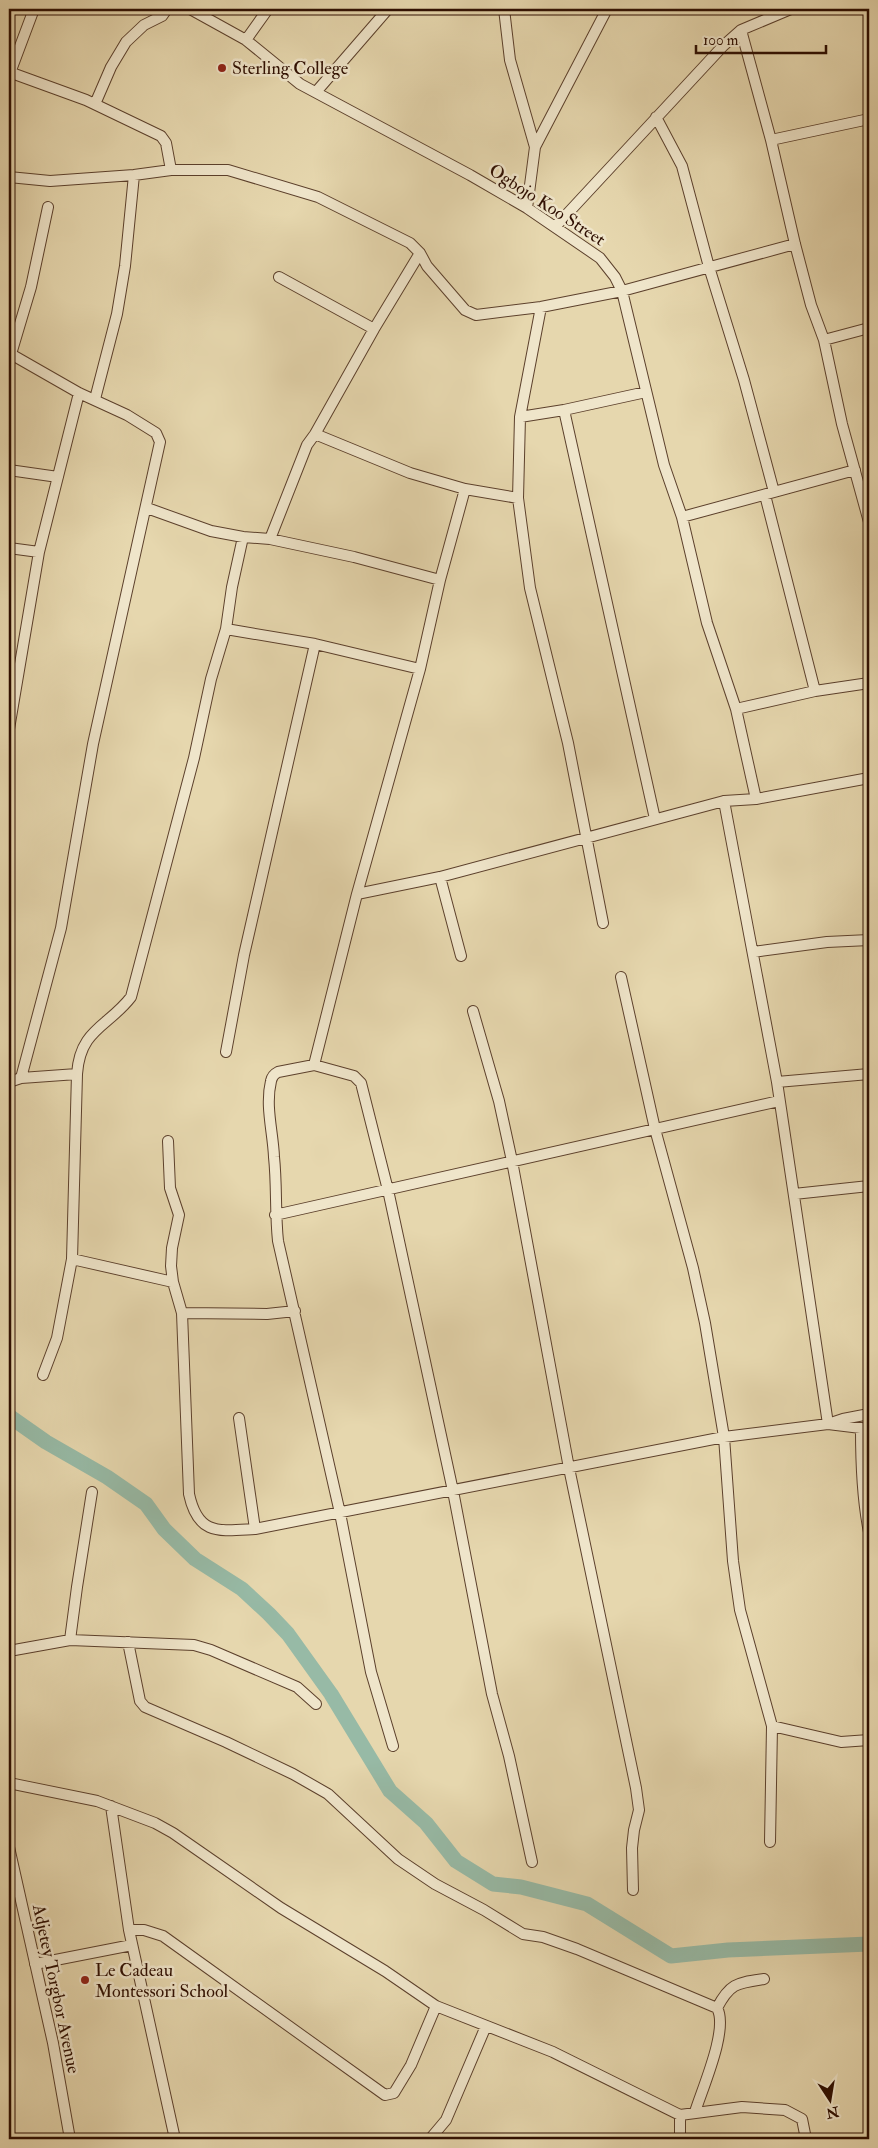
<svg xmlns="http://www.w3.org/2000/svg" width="878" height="2148" viewBox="0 0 878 2148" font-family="'IM FELL Double Pica',serif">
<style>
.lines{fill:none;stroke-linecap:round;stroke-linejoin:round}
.river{stroke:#97baa6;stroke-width:15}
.minor-casing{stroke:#5c402c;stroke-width:12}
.minor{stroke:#efe5ca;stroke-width:10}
.poi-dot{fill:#8f2418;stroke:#efe5ca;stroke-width:2}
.labels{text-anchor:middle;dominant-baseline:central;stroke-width:5;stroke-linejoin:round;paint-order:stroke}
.poi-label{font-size:18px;fill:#2e0e01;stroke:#efe5ca;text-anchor:start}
.street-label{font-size:18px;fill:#2e0e01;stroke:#efe5ca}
</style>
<rect width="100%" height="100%" fill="#e6d7ae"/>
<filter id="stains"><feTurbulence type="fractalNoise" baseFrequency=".004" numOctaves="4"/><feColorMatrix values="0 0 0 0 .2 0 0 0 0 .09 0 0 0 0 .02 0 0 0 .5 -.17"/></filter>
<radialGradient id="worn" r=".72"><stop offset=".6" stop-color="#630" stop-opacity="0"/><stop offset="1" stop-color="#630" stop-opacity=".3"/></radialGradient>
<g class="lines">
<!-- river -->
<path class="river" d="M 9,1416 L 46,1442 L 107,1477 L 146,1504 L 164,1529 L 195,1559 L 242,1589 L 269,1614 L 288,1634 L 331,1694 L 390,1791 L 426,1823 L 456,1861 L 493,1884 L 521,1887 L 587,1904 L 671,1956 L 728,1950 L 869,1944"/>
<!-- minor casing -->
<g class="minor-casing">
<path id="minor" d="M 190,9 L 246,40 L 300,84 L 470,175 L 527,208 L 600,258 L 615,277 L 622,291 L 664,465 L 682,517 L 707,623 L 736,709 L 756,799
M 504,9 L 510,60 L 535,147 L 527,208
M 741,30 L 771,140 L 795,244 L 811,305 L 824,340 L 842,424 L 869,522
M 246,40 L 268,9
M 9,72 L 86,100 L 161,136 L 166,143 L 171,170
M 10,73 L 34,9
M 316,92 L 388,9
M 95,104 L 111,67 L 126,42 L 144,25 L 162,16 L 167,9
M 656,117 L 682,166 L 709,267 L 744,380 L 774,492
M 771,140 L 869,119
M 535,147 L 607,9
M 9,177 L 50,181 L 134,175 L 171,170 L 228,170 L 318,197 L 410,243 L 420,253 L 427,266 L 465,310 L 476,315 L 541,307 L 622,291 L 795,244
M 555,227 L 723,46 L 741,30 L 791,9
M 279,277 L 374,329
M 541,307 L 520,417 L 518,498 L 530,588 L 568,743 L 603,923
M 824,340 L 869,328
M 9,353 L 79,393 L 127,415 L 156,433 L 160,442 L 93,744 L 61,928 L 21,1078
M 11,354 L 31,287 L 48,207
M 95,399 L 117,314 L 125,266 L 134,175
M 564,410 L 655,819
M 520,417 L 564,410 L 646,392
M 315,434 L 410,473 L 465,489
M 9,470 L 58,477
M 147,508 L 211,531 L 243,537 L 270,539 L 354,557 L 440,580
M 682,517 L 855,470
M 243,537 L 232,587 L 226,629 L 315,644 L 420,669
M 270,539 L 307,445 L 315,434 L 374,329 L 420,253
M 9,548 L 39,552
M 815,691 L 869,683
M 736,709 L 815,691 L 765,495
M 9,729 L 39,552 L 79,393
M 724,801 L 777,1082 L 828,1424 L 843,1419 L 869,1414
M 440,877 L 461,956
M 357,894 L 440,877 L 724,801 L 756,799 L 869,778
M 753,952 L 827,942 L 869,940
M 621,977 L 655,1129 L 693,1268 L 705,1323 L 724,1437 L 733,1561 L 740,1610 L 772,1726 L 770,1842
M 473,1011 L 499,1101 L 512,1161 L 569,1468 L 636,1788 L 639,1810 L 634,1830 L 632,1848 L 633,1890
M 226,1052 L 244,955 L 315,644
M 314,1065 L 357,894 L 420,669 L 440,580 L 465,489 L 518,498
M 9,1082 L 21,1078 L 77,1074 C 80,1029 108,1027 131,997 L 194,758 L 211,679 L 226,629
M 777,1082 L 869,1074
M 168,1141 L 170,1188 L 179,1215 L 172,1248 L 171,1266 L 173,1282 L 182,1313 L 189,1494 C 198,1536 219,1531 255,1529 L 724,1437 L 828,1424 L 869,1429
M 794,1194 L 869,1186
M 275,1215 L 779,1101
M 72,1259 L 173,1282
M 182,1313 L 267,1314 L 295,1311
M 43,1375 L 57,1338 L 72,1259 L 77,1074
M 239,1418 L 255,1529
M 861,1430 C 861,1464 862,1498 869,1532
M 70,1640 L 77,1587 L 92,1492
M 128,1642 L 140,1701 L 145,1707 L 226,1742 L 293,1774 L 328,1794 L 398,1859 L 435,1884 L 484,1910 L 523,1934 L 543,1937 L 577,1949 L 717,2008 C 729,2029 702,2089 695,2112
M 9,1651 L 70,1640 L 194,1645 L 211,1650 L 297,1687 L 316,1704
M 772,1726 L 841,1742 L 869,1740
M 393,1746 L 371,1672 L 340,1513 L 278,1241 C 275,1213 277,1185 274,1157 C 273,1132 265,1106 271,1081 C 272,1076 274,1074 278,1072 L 314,1065 L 354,1076 L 361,1083 L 388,1190 L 453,1491 L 492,1694 L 509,1756 L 532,1862
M 9,1783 L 97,1801 L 155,1823 L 173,1833 L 281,1908 L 385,1971 L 436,2006 L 553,2052 L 680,2115 L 742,2107 L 785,2110 L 802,2119 L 806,2139
M 111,1806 L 129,1930 L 175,2139
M 9,1847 L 53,2043 L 70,2139
M 129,1930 L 144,1930 L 163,1936 L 385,2095 L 394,2093 L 411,2065 L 436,2006
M 35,1964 L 132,1945
M 717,2008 C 730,1983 737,1983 764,1979
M 680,2115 L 680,2139
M 430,2139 L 446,2120 L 486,2026"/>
</g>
<!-- minor -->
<use href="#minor" class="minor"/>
</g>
<!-- markers -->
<g class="poi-dot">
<circle cx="222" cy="68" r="5"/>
<circle cx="85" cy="1980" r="5"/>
</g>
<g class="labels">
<!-- poi labels -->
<g class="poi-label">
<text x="232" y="68">Sterling College</text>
<text x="95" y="1970">Le Cadeau<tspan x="95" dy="21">Montessori School</tspan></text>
</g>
<!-- street labels -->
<g class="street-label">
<text transform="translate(547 205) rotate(33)">Ogbojo Koo Street</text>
<text transform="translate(56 1989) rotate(78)">Adjetey Torgbor Avenue</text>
</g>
</g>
<!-- margin -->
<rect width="878" height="2148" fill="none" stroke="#e6d7ae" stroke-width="30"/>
<rect x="10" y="10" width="858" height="2128" fill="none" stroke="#2e0e01" stroke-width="2.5"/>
<rect x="15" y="15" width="848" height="2118" fill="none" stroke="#2e0e01"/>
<!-- north arrow -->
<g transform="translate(830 2100) rotate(168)" stroke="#efe5ca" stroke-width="4" paint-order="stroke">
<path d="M0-4L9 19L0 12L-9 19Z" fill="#2e0e01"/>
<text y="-8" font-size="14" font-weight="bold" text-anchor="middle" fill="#2e0e01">N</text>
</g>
<!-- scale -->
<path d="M696 45v8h130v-8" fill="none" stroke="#2e0e01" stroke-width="2.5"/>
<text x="703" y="45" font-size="15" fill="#2e0e01" stroke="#efe5ca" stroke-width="4" paint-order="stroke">100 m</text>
<rect width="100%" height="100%" filter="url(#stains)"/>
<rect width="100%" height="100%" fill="url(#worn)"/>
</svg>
